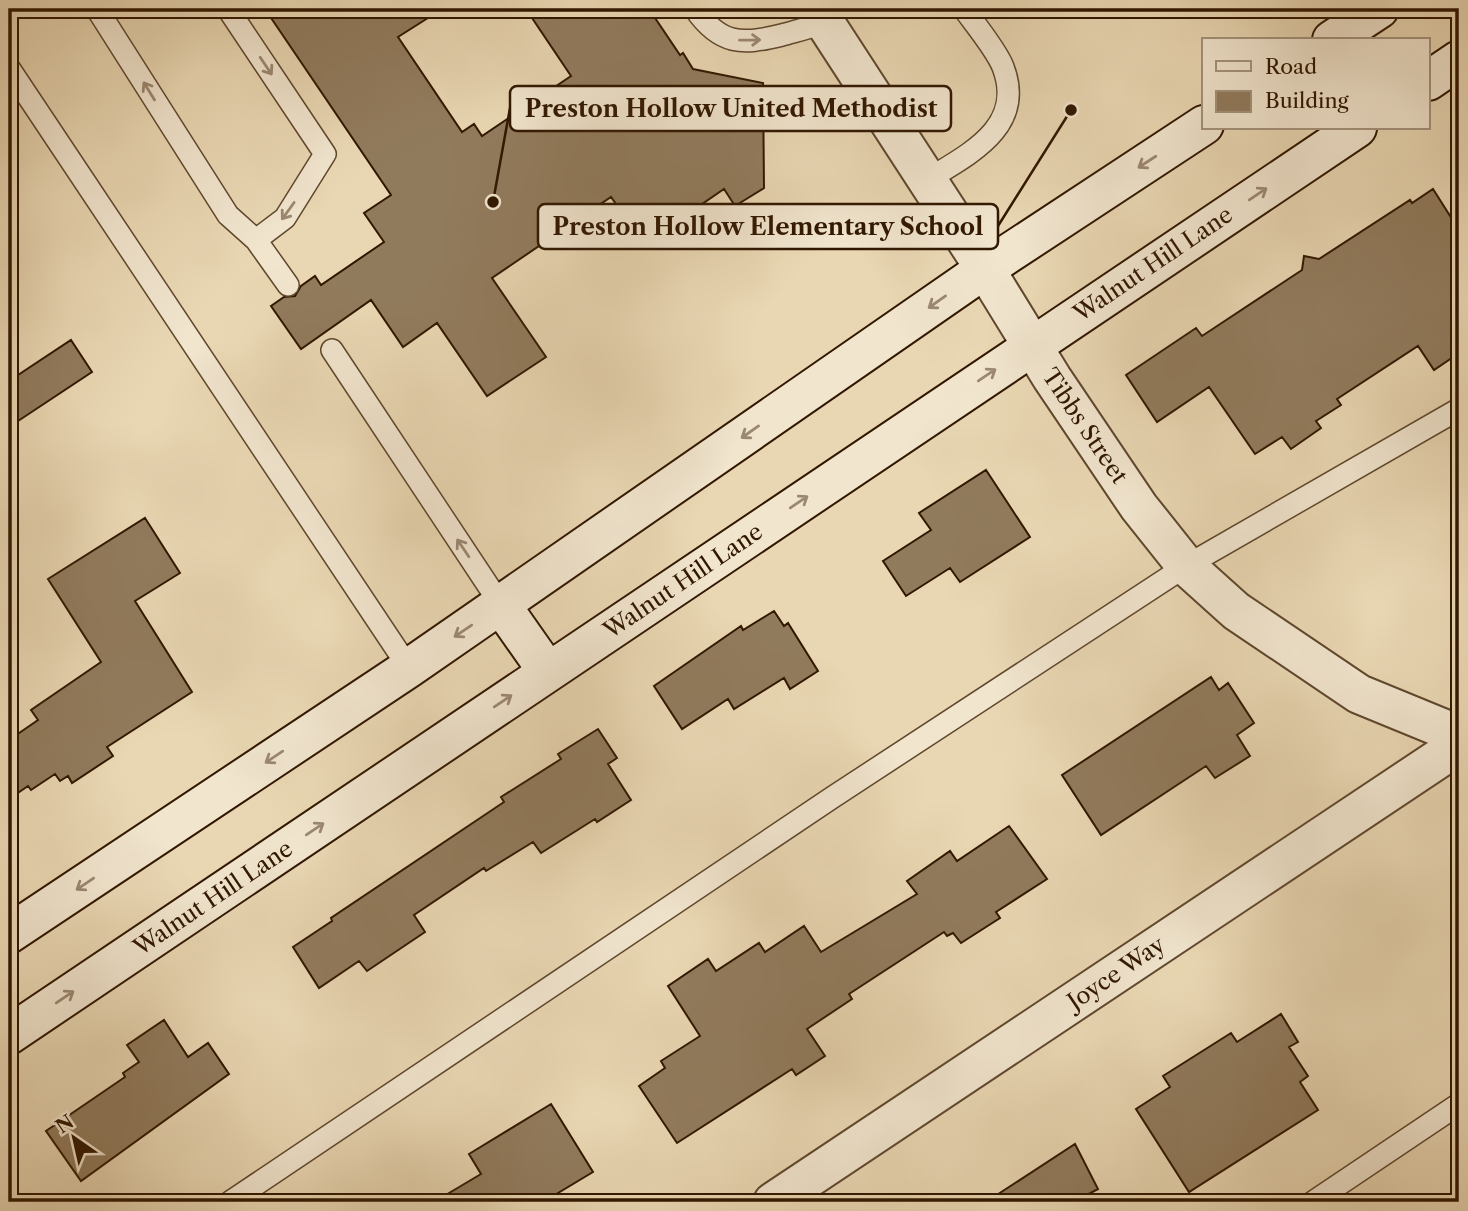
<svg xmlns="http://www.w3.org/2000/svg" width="1468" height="1211" viewBox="0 0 1468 1211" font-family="'Libre Caslon Text',serif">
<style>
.building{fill:#917b5d;stroke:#311700;stroke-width:2}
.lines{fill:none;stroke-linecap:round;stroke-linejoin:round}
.service-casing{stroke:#5f472d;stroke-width:24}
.minor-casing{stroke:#5f472d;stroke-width:42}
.tertiary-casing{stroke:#5f472d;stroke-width:42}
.secondary-casing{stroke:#311700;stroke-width:42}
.service{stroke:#f1e5ce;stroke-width:21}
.minor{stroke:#f1e5ce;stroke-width:38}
.tertiary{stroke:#f1e5ce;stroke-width:38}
.secondary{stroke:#f1e5ce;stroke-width:38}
.oneway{stroke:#9b8871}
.labels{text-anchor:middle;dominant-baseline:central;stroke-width:5;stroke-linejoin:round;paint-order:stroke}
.street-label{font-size:23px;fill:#311700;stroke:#f1e5ce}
.leader{fill:none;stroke:#311700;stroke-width:2.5}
.callout-dot{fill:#311700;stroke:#f1e5ce;stroke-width:2.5}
.callout{fill:#f1e5ce;stroke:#311700;stroke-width:2.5}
.callout-label{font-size:24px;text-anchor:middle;font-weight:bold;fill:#311700}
</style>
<rect width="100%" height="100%" fill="#e9d7b3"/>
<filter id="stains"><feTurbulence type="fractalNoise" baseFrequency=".00286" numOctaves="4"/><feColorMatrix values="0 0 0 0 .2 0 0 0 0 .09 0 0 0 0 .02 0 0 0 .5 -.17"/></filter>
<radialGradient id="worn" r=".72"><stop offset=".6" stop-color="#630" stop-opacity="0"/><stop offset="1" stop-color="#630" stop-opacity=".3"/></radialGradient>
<!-- building -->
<path class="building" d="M 265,9 L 442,9 L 398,37 L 462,132 L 474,124 L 482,136 L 571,76 L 526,9 L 649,9 L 680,55 L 683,53 L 693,69 L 763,83 L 764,188 L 735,206 L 724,189 L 644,244 L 611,197 L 492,278 L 546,357 L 487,396 L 437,323 L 403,347 L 371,300 L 301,349 L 271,306 L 284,297 L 295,296 L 301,286 L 315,276 L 321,285 L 384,242 L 364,213 L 391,195 Z
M 1433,189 L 1459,230 L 1459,353 L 1434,370 L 1418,346 L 1337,399 L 1341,405 L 1316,421 L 1321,428 L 1291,449 L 1282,437 L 1255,454 L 1209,387 L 1157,422 L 1126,375 L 1196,328 L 1202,336 L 1302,270 L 1304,256 L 1319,259 L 1410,200 L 1412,203 Z
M 71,340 L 92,372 L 9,427 L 9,381 Z
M 986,470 L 1030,537 L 960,582 L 950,568 L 906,596 L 883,561 L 931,530 L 919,513 Z
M 145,518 L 180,573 L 135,601 L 192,692 L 107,747 L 113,756 L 72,783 L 68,776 L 60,781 L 55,774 L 31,790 L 28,786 L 9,799 L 9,740 L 38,720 L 31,710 L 101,662 L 48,579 Z
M 774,611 L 784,626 L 788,623 L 818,671 L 790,689 L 784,678 L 734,709 L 728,699 L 682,729 L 654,686 L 741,626 L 743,630 Z
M 1211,677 L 1219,690 L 1228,683 L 1254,723 L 1237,735 L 1250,756 L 1215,778 L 1206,766 L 1101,835 L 1062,775 Z
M 598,729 L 617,758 L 608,764 L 631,800 L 597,822 L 595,819 L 541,853 L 533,842 L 486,871 L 484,868 L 414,915 L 425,932 L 367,971 L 359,961 L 319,988 L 293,947 L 332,921 L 331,918 L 504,802 L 501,797 L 561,759 L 558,754 Z
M 1009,826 L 1047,879 L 996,912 L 1000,918 L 961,943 L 953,933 L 947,936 L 944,932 L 849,994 L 852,999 L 807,1029 L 825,1056 L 796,1075 L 792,1069 L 677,1143 L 639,1086 L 665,1068 L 661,1061 L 700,1036 L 668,986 L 708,959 L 716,971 L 759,943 L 765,952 L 804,926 L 821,952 L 917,894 L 907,881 L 950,851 L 957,861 Z
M 1281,1014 L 1298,1042 L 1289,1047 L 1308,1076 L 1300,1082 L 1318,1110 L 1189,1192 L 1136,1109 L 1170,1087 L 1163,1076 L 1231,1033 L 1237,1042 Z
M 164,1020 L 188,1057 L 208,1043 L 229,1074 L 81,1181 L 46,1131 L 125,1077 L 123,1073 L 139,1062 L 127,1045 Z
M 551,1104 L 593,1172 L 543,1202 L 434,1202 L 481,1174 L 469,1154 Z
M 1075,1144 L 1098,1189 L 1074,1202 L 986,1202 Z"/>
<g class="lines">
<!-- service casing -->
<g class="service-casing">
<path id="service" d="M 97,9 L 228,215 L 256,240 L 285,218 L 325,154 L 228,9
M 695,9 C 720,45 742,45 782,35 C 796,31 810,28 824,22
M 9,68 L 409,668
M 927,180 C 969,154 1026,127 1003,67 C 997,51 975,24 964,9
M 256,240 L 288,285
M 332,350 L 501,605
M 230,1202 L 833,797 L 1186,566 L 1459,409
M 1313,1202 L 1459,1104"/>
</g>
<!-- minor casing -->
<g class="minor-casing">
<path id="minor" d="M 773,1202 L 1459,745"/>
</g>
<!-- tertiary casing -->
<g class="tertiary-casing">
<path id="tertiary" d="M 816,9 L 985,269 L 1052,378 L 1139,507 L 1186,566 L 1236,611 L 1359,694 L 1459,735"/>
</g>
<!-- secondary casing -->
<g class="secondary-casing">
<path id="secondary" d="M 1332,40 L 1379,9
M 1428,81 L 1459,60
M 501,605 L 548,672
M 9,934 L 409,668 L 985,269 L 1204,125
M 9,1035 L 1357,128"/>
</g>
<!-- service -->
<use href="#service" class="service"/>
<!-- minor -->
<use href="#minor" class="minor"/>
<!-- tertiary -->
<use href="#tertiary" class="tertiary"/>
<!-- secondary -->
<use href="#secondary" class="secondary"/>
</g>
<!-- one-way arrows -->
<defs><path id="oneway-shaft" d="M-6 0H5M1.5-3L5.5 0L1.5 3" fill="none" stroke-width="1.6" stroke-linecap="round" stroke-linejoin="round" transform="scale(1.75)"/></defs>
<g class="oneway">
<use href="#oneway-shaft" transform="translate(750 40) rotate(-1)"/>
<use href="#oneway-shaft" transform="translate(266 66) rotate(56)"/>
<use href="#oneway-shaft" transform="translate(149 91) rotate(-122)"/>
<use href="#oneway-shaft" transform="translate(1147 162) rotate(147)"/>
<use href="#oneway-shaft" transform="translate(1258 194) rotate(-34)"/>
<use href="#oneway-shaft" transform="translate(288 211) rotate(126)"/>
<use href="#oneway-shaft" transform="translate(937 302) rotate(145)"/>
<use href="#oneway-shaft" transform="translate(987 375) rotate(-34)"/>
<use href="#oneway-shaft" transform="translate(750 432) rotate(145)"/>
<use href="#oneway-shaft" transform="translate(799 502) rotate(-34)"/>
<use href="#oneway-shaft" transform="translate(463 548) rotate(-124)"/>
<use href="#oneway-shaft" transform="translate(463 631) rotate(146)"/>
<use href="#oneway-shaft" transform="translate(503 701) rotate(-34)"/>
<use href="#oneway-shaft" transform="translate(274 757) rotate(146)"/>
<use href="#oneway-shaft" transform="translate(315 829) rotate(-34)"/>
<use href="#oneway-shaft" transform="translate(85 884) rotate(146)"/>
<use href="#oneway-shaft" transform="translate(65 997) rotate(-34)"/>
</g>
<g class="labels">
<!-- street labels -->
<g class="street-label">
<text transform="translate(1153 264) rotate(-34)">Walnut Hill Lane</text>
<text transform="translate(1085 426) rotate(56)">Tibbs Street</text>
<text transform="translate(683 581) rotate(-34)">Walnut Hill Lane</text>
<text transform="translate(213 898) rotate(-34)">Walnut Hill Lane</text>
<text transform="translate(1116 973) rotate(-34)">Joyce Way</text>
</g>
</g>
<!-- callouts -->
<path class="leader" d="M493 202L510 108M1071 110L998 226"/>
<g class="callout-dot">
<circle cx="493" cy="202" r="7"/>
<circle cx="1071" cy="110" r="7"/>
</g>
<g class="callout">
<rect x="510" y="86" width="441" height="45" rx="7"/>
<rect x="538" y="204" width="460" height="45" rx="7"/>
</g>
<g class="callout-label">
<text x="731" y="117">Preston Hollow United Methodist</text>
<text x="768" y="235">Preston Hollow Elementary School</text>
</g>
<!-- margin -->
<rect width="1468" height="1211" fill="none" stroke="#e9d7b3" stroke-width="35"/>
<rect x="10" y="10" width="1447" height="1190" fill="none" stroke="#311700" stroke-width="3.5"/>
<rect x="18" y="18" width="1433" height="1176" fill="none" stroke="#311700" stroke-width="2"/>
<!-- legend -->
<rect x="1202" y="38" width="228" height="91" fill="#f1e5ce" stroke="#a4937c" stroke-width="2"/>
<rect x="1216" y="61" width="35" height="10" fill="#f1e5ce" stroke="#a4937c" stroke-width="2"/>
<text x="1265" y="74" font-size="21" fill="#311700">Road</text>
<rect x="1216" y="91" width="35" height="21" fill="#917b5d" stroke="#a4937c" stroke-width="2"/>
<text x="1265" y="108" font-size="21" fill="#311700">Building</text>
<!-- north arrow -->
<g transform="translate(74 1138) rotate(326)" stroke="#f1e5ce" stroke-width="5" paint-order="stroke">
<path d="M0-5L12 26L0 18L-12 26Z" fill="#311700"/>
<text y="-10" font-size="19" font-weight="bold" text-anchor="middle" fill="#311700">N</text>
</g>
<rect width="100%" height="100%" filter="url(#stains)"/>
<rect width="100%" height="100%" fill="url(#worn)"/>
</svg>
